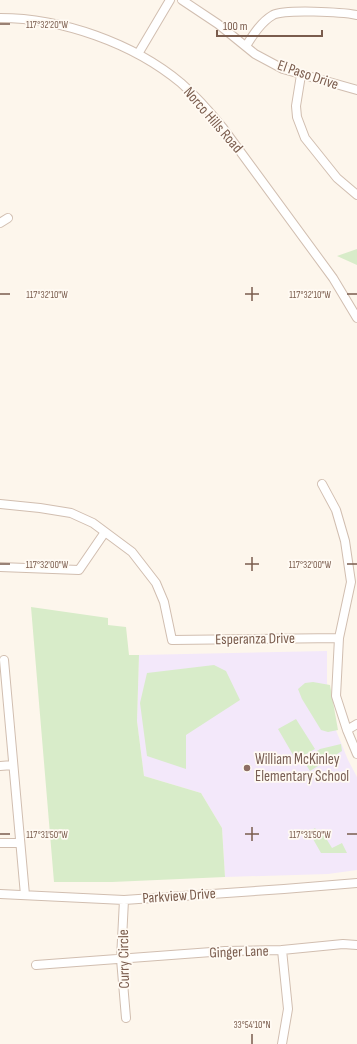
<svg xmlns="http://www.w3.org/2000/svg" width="357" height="1044" viewBox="0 0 357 1044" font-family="'Sofia Sans Condensed',sans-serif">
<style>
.education{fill:#f3e8fa}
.green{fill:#d8ecc9}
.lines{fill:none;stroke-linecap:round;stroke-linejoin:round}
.minor-casing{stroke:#d1beb0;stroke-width:10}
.minor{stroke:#fff;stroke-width:8}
.ticks{fill:none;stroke:#7a5c4d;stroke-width:1.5}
.education-dot{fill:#8d6e63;stroke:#fffaf3;stroke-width:1.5}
.labels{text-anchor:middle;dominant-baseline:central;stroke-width:3.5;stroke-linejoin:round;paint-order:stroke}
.street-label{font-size:15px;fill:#7a5c4d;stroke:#fffaf3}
.education-label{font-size:15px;fill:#785e54;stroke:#fffaf3;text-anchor:start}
.ticks-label{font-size:10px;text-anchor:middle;fill:#7a5c4d;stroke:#fffaf3;stroke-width:3.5;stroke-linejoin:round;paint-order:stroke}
</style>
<rect width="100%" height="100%" fill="#fdf6ec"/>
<!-- education -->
<path class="education" d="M 327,651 L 327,683 L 333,723 L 348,760 L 357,777 L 357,870 L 328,874 L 225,877 L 222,828 L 201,793 L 144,776 L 137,721 L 139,655 Z"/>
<!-- green -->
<path class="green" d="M 357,249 L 357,265 L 337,256 Z
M 31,607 L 108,618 L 108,625 L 126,627 L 129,655 L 139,655 L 137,721 L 144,776 L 201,793 L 222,828 L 225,877 L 112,882 L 54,882 Z
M 214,665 L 226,671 L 240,700 L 186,735 L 186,769 L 147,756 L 140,703 L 147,673 Z
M 313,682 L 330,685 L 338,730 L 328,732 L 321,730 L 302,699 L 298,689 L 305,683 Z
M 296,719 L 315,749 L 296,760 L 278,729 Z
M 341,744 L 342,751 L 310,771 L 303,760 L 320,749 Z
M 315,828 L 321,836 L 324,835 L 332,848 L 342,843 L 347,853 L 321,853 L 309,832 Z"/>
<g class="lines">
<!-- minor casing -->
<g class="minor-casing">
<path id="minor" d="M 182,0 L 218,24 L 255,54 L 283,69 L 357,90
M 0,18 C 62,18 133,43 181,83 C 197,97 210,112 223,128 L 333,278 L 357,318
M 246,46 C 253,35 261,22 273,15 C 285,9 342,12 357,15
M 138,54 L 170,0
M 301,75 L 296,106 L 297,117 L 305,138 L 337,178 L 357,195
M 0,223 L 8,218
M 322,484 L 336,510 L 345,541 L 351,582 L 339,638 L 336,696 L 347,730 L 357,754
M 0,504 L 40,508 L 71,513 L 93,523 L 132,552 L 156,583 L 164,602 L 172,640 L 339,638
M 0,567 L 79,570 L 105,532
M 4,660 L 25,895
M 347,730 L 357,724
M 0,766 L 13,765
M 0,843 L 19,843
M 0,894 L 124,900 L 284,889 L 357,883
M 124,900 L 121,959 L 126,1018
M 282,950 L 288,1009 L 282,1044
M 36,965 L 225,951 L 282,950 L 343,944 L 357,945"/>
</g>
<!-- minor -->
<use href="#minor" class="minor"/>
</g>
<!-- ticks -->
<path class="ticks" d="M 0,24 L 10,24M 252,287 L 252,301M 0,294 L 10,294M 245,294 L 259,294M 347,294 L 357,294M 252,557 L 252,571M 0,564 L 10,564M 245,564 L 259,564M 347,564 L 357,564M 252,827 L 252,841M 0,834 L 10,834M 245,834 L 259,834M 347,834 L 357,834M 252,1034 L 252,1044"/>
<!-- markers -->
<circle class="education-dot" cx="247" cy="768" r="4"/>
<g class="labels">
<!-- street labels -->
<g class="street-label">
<text transform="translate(308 75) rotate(19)">El Paso Drive</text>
<text transform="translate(213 120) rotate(49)">Norco Hills Road</text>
<text transform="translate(255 639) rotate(-1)">Esperanza Drive</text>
<text transform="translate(179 896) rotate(-4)">Parkview Drive</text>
<text transform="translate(239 952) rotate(-2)">Ginger Lane</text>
<text transform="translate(124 959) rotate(-91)">Curry Circle</text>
</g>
<!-- education labels -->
<g class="education-label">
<text x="255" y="759">William McKinley<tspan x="255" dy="17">Elementary School</tspan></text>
</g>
</g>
<g class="ticks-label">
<text x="47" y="28">117°32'20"W</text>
<text x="310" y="298">117°32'10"W</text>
<text x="47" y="298">117°32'10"W</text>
<text x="310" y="568">117°32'00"W</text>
<text x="47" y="568">117°32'00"W</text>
<text x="47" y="838">117°31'50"W</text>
<text x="310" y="838">117°31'50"W</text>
<text x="252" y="1028">33°54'10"N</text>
</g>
<!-- scale -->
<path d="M217 30v6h105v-6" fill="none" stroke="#7a5c4d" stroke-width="2"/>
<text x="223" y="30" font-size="12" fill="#7a5c4d" stroke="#fffaf3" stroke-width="3" paint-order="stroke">100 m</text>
</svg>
